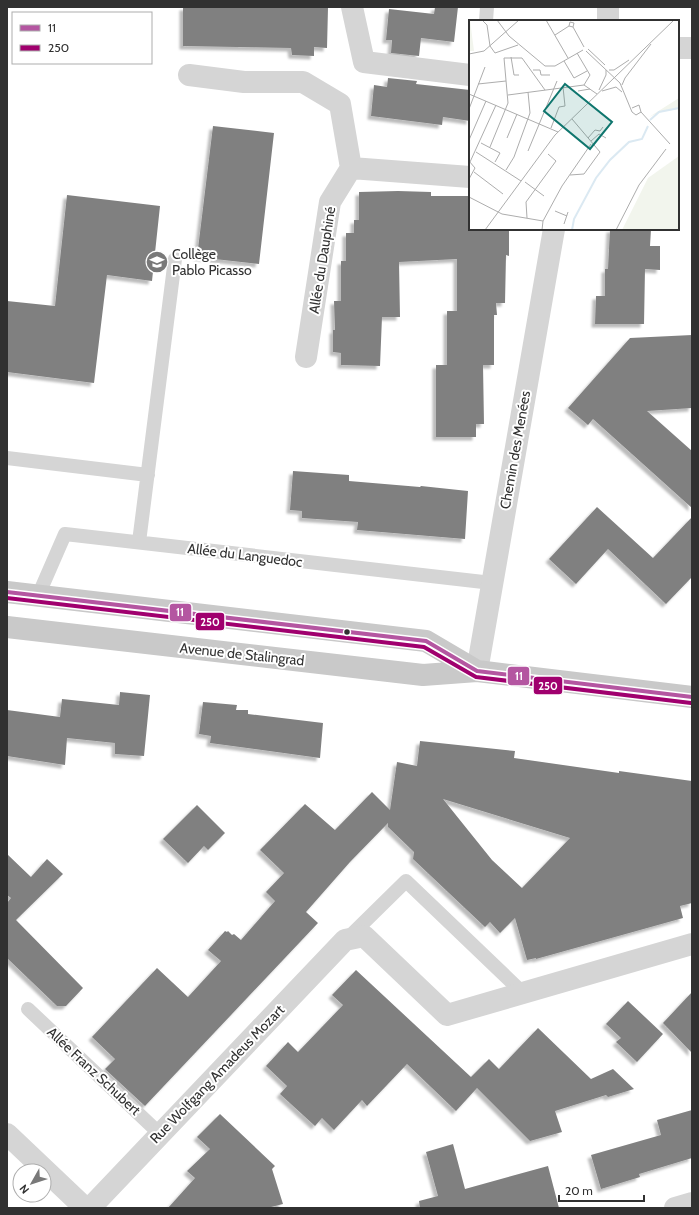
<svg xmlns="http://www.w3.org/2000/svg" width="699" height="1215" viewBox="0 0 699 1215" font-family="Cabin,sans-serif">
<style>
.building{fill:#808080;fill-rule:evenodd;filter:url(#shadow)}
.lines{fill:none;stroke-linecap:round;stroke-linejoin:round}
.service{stroke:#d5d5d5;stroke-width:14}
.minor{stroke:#d5d5d5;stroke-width:22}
.primary{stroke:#c9c9c9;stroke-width:22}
.bus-1-casing{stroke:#fff;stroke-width:7}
.bus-2-casing{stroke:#fff;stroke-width:7}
.bus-1{stroke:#b456a1;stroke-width:4}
.bus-2{stroke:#a0006e;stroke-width:4}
.bus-dot{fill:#313131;stroke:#fff;stroke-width:1.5}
.labels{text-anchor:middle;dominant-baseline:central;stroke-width:4;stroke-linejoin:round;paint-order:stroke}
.poi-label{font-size:14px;fill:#313131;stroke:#fff;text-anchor:start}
.street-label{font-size:14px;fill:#313131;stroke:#fff}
.inset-river{fill:none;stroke:#dbe9f2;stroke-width:2}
.inset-road{fill:none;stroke:#adadad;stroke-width:1}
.view{fill:#0f766e;fill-opacity:0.15;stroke:#0f766e;stroke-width:2}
.inset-edge{fill:none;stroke:#313131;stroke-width:2}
.line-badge{stroke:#fff;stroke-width:1.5}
.badge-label{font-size:11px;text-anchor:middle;font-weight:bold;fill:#fff}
</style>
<defs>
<filter id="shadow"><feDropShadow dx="-3.5" dy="3.5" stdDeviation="1" flood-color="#0004"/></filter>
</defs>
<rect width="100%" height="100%" fill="#fff"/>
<!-- building -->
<path class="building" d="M 183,7 L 328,8 L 327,48 L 314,47 L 314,56 L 292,55 L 291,48 L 183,46 Z
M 435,7 L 458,7 L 454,42 L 421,38 L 419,56 L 391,53 L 392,40 L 386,40 L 389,9 L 434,14 Z
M 388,78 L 417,81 L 416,84 L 470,90 L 470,121 L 443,117 L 442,125 L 371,116 L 374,85 L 387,87 Z
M 213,126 L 274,133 L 259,264 L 197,257 Z
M 398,191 L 431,192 L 431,196 L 470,196 L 470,229 L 509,229 L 509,256 L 506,255 L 505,303 L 496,303 L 497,315 L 494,315 L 494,365 L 483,365 L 484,424 L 476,424 L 476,437 L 436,437 L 436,365 L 447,365 L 447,311 L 457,311 L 457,259 L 399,262 L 400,317 L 382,317 L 380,366 L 341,365 L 341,353 L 333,352 L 333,330 L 335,330 L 334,301 L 341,301 L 341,261 L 346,261 L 346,233 L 354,233 L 354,220 L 359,220 L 359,192 Z
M 67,195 L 160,206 L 152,281 L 107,275 L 94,383 L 7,372 L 7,301 L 55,306 Z
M 610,229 L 651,229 L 650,246 L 660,246 L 660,270 L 645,269 L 644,324 L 595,324 L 596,296 L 605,296 L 605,269 L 608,269 Z
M 692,335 L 692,408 L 647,411 L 692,451 L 692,508 L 593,419 L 588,425 L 568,408 L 630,338 Z
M 293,471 L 349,475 L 349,481 L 420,487 L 421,486 L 468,491 L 465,539 L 357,530 L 358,522 L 302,518 L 302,511 L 290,510 Z
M 597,507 L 653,558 L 692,517 L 692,577 L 666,604 L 608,549 L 576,584 L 549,559 Z
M 120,692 L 150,695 L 144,756 L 115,754 L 115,743 L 67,738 L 65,765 L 7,756 L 7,710 L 60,717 L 62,699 L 119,705 Z
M 203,702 L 237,705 L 236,710 L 248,710 L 248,714 L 323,723 L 320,758 L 210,743 L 211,736 L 199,734 Z
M 420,741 L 515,751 L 514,758 L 619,773 L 619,771 L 692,781 L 692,903 L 680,906 L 683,918 L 536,959 L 536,958 L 527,960 L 515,918 L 500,933 L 490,922 L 485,927 L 413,859 L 414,852 L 388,827 L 388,823 L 350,862 L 306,912 L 318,923 L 145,1106 L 105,1069 L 115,1059 L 92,1037 L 157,968 L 188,997 L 221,961 L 208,950 L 225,931 L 227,932 L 228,931 L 232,935 L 234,934 L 241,940 L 275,901 L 266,892 L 284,873 L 260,850 L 305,804 L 335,830 L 372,792 L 390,810 L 397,762 L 417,766 ZM 443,799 L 570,838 L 522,888 L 492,860 Z
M 197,805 L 225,833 L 208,850 L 204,846 L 188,863 L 163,839 Z
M 7,854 L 31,877 L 47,859 L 63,874 L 16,920 L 83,988 L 66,1006 L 57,1006 L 7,958 L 7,903 L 11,898 L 7,895 Z
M 356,970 L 471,1077 L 489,1059 L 499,1069 L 538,1028 L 591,1079 L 613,1069 L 634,1089 L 608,1097 L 606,1095 L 555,1111 L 562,1132 L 530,1141 L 477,1088 L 456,1111 L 407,1064 L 367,1106 L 362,1100 L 334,1130 L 322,1118 L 315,1126 L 280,1094 L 287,1086 L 266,1066 L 288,1042 L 298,1052 L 343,1005 L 332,995 Z
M 692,992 L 692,1053 L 663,1023 Z
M 628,1001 L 663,1034 L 637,1062 L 616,1042 L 621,1038 L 606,1024 Z
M 692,1110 L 692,1158 L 639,1174 L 640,1177 L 601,1189 L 591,1155 L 661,1135 L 657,1120 Z
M 220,1114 L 275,1166 L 272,1169 L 283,1204 L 267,1208 L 168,1208 L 195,1178 L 187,1171 L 210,1149 L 197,1137 Z
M 453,1144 L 465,1189 L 548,1166 L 559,1208 L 420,1208 L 419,1201 L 438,1196 L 426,1152 Z"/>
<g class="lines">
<!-- service -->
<path class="service" d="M 486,21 L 487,7
M 7,458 L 148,475
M 139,542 L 175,259
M 38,596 L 65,534 L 492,583
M 347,939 L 406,881 L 523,993
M 28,1009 L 160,1134"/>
<!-- minor -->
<path class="minor" d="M 352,7 L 364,62 L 470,75
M 608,7 L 608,21
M 678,48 L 692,48
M 189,75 L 244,82 L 303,82 L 340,104 L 351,168 L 470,177
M 306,357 L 330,202 L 351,168
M 477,671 L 554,229
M 7,1134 L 85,1208
M 90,1208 L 345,940 L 364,936 L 447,1015 L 692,944
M 675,1208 L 692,1203"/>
<!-- primary -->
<path class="primary" d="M 7,592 L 426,641 L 477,671
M 7,627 L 423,675 L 477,671 L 692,697"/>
<!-- bus-1 casing -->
<g class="bus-1-casing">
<path id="bus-1" d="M 7,592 L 426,641 L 477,671 L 692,697"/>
</g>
<!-- bus-2 casing -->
<g class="bus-2-casing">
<path id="bus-2" d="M 7,598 L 424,647 L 476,677 L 691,703"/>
</g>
<!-- bus-1 -->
<use href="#bus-1" class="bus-1"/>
<!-- bus-2 -->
<use href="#bus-2" class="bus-2"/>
</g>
<!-- icons -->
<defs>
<g id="school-disc" transform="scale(1.15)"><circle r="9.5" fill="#797979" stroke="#fff"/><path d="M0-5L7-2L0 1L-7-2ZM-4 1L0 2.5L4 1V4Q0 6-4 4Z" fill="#fff"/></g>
</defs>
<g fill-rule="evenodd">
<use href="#school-disc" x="157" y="262"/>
</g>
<!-- markers -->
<circle class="bus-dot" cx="347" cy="632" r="3.5"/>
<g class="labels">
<!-- poi labels -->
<g class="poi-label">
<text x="172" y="254">Collège<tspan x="172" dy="16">Pablo Picasso</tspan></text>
</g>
<!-- street labels -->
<g class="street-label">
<text transform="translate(322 260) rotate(-81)">Allée du Dauphiné</text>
<text transform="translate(515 450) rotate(-80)">Chemin des Menées</text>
<text transform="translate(245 555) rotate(7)">Allée du Languedoc</text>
<text transform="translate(242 654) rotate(6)">Avenue de Stalingrad</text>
<text transform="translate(94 1071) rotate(43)">Allée Franz Schubert</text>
<text transform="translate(217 1074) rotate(-46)">Rue Wolfgang Amadeus Mozart</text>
</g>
</g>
<!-- overview -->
<g transform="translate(469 20)">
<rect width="210" height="210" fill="#fff"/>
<path d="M 210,136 L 210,210 L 153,210 L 179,158 Z" fill="#f2f5ed"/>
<path d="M 210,78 L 210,89 L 191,92 L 180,97 Z" fill="#f2f5ed"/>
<path d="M 0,0 L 1,0 L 5,31 L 0,31 Z" fill="#f2f5ed"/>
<path class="inset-river" d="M 181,100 L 190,92 L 210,88M 103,210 L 105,199 L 127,158 L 141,140 L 160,122 L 173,119 L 179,106"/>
<path class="inset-road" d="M 13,0 L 18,5 L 21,26 L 26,33 L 49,25M 28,0 L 40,16 L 76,46 L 86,46 L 114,30M 77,0 L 99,38M 104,7 L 115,27M 86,15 L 100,6 L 104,7 L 105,3 L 101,2 L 100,6M 119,29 L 136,45M 117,31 L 151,63 L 163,92 L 167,95 L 172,92 L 170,85 L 163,88M 108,33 L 121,55 L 115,65M 0,34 L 15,31 L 50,0M 42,37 L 45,55 L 50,55M 95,41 L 105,58 L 118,51M 64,50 L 71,50 L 72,55 L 81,55M 140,50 L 145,50 L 160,40M 9,64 L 37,61M 115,65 L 128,74M 153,65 L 156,58 L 182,24M 130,70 L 137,55 L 137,50M 109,71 L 121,69M 133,71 L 147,67 L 153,72M 0,74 L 89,112M 39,75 L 115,65M 0,89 L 16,47M 172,92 L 201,124M 82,108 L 90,87 L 96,86 L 94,67M 38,118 L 48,94M 119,118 L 126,110 L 131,111 L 134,107M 0,120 L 17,81M 122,121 L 130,114 L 137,118M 12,123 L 31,133 L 26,142M 21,127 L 39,83 L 35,38 L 53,38 L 76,70M 59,131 L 88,61M 7,132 L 52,161M 1,142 L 27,85M 37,150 L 45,137 L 61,93 L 59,72M 5,152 L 34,174M 101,155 L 115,154 L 131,132 L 103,99M 0,159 L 6,148 L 0,141M 56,162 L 75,176M 0,177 L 33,194 L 74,201M 86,191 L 98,196M 58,198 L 57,182 L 87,141 L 79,134M 95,204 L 99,192M 16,210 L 86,115 L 205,0M 73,210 L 74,201 L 93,166 L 122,124M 147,210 L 170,165 L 197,129"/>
<path class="view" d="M 96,64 L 143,102 L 121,129 L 75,91 Z"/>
<rect width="210" height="210" class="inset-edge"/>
</g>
<g class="line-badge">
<rect x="169" y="603" width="23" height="19" rx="4" fill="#b456a1"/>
<rect x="195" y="612" width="30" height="19" rx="4" fill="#a0006e"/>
<rect x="507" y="666" width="23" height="20" rx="4" fill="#b456a1"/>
<rect x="533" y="676" width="30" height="19" rx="4" fill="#a0006e"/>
</g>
<g class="badge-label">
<text x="180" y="616">11</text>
<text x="210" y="626">250</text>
<text x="519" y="680">11</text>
<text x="548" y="690">250</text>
</g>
<!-- border -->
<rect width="699" height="1215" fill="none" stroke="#313131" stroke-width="16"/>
<!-- legend -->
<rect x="12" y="12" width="140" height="52" fill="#ffffff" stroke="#adadad"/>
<rect x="20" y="25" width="20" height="6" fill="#b456a1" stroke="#adadad"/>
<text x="48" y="32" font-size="12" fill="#313131">11</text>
<rect x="20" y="45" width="20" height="6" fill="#a0006e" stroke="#adadad"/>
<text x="48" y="52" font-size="12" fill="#313131">250</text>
<!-- north arrow -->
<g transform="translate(32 1183) rotate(231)"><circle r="19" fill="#ffffff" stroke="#adadad"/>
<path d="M0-3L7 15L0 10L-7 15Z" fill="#797979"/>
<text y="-6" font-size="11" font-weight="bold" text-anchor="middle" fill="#313131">N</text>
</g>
<!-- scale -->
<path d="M559 1195v6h85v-6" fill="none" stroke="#313131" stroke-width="2"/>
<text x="565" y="1195" font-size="12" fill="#313131" stroke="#ffffff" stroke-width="3" paint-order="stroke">20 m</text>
</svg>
